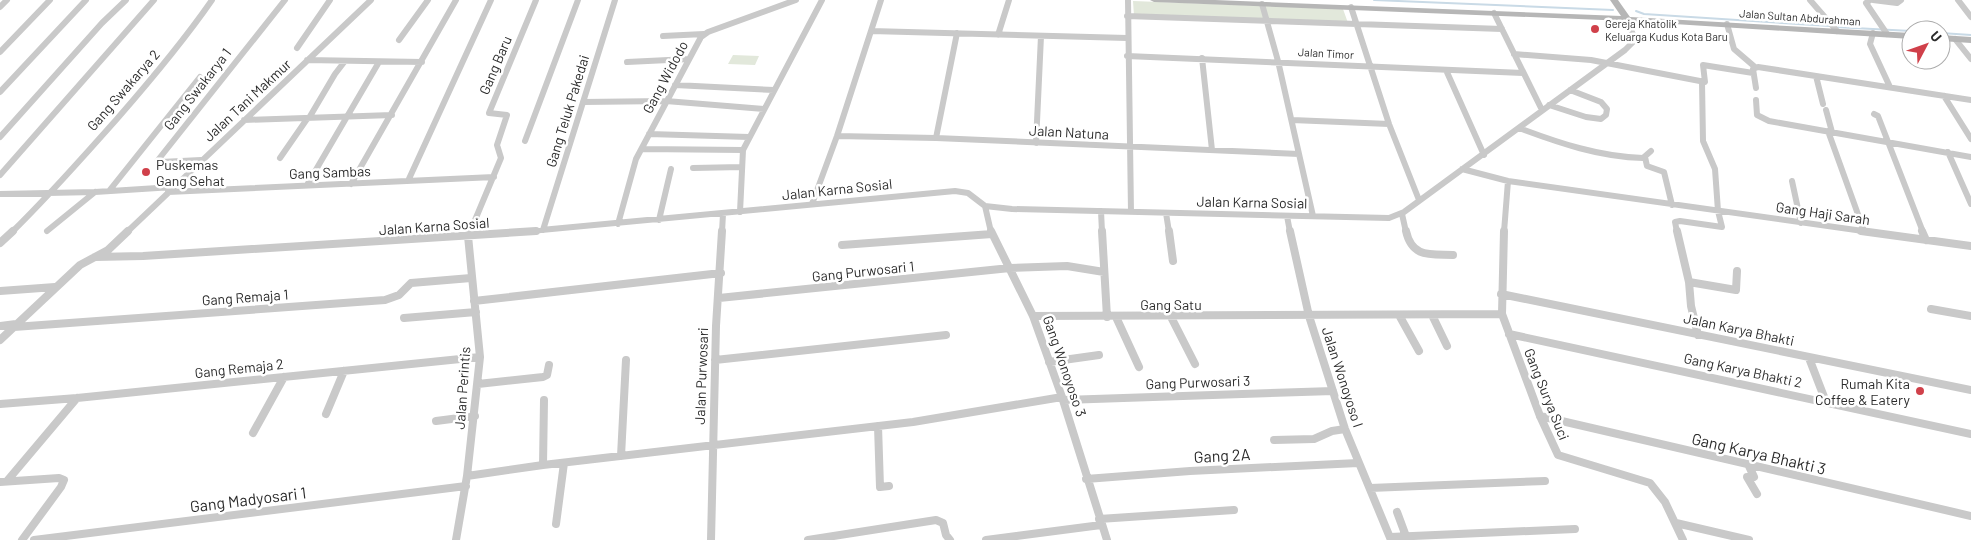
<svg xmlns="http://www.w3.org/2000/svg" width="1971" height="540" viewBox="0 0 1971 540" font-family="Barlow,sans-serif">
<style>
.green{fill:#e2e8db}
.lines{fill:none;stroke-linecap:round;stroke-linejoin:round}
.stream{stroke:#c9dae6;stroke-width:2}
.street-far1{stroke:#c9c9c9;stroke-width:6}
.street{stroke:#c9c9c9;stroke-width:8}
.secondary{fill:#b6b6b6;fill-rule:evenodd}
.poi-dot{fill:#d0404a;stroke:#fff;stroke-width:2}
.labels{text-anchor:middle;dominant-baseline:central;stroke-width:5;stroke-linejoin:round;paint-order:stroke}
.far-street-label{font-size:11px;fill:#2c2c2c;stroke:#fff}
.far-poi-label{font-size:11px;fill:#2c2c2c;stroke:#fff;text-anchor:start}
.street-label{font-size:14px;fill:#2c2c2c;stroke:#fff}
.poi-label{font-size:14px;fill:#2c2c2c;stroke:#fff;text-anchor:start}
.near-street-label{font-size:16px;fill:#2c2c2c;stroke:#fff}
</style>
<rect width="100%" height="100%" fill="#fff"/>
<!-- green -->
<path class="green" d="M 1133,1 L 1343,9 L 1348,23 L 1134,16 Z
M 733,55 L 759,56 L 755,65 L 728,64 Z"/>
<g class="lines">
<!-- stream -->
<path class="stream" d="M 1374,0 L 1613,10
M 1636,11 L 1644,14 L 1830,26
M 1835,27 L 1911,31
M 1941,33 L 1971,35"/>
<!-- street-far1 -->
<path class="street-far1" d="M 1128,0 L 1131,212
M 1810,0 L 1837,31
M 1870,0 L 1866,3 L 1887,34
M 1873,0 L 1897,3 L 1901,0
M 1958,0 L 1971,17
M 1262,4 L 1278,61 L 1313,216
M 0,7 L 7,0
M 1351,7 L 1389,124 L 1419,200
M 1494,13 L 1542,110
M 1127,16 L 1502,29
M 1727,24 L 1734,49 L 1755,67
M 871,31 L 1127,38
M 1873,33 L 1870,44 L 1890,87
M 998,35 L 1009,0
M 663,36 L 704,34
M 1955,39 L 1971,59
M 399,40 L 428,0
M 297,48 L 330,0
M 0,52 L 50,0
M 1514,54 L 1591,60 L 1705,82 L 1703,65 L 1753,73
M 1127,56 L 1523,73
M 1202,58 L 1212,150
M 307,60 L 422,62
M 627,62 L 689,59
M 1446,70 L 1484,155
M 1816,76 L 1823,104
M 675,85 L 774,90
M 1756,88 L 1753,69 L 1758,67 L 1971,100
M 0,92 L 86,0
M 1944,96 L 1971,139
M 1756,100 L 1757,115 L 1769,121 L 1971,157
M 583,102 L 666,101 L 764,109
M 1549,105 L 1586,117 L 1601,119 L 1606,115 L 1607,109 L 1601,102 L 1570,90
M 1826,110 L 1832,132
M 1874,114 L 1878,116 L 1923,232
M 309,118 L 335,74 L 345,61
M 244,120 L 392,115
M 1292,120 L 1389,124
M 1519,128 C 1559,143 1600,157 1643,158 L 1651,151
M 1828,131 L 1864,231
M 649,134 L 749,137
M 837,136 L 936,138 L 1299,154
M 0,137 L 102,23 L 126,0
M 936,138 L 957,33
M 525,141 L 578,0
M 1036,143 L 1041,36
M 642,149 L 743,150
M 1948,152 L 1971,204
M 1645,157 L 1647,166 L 1664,172 L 1672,205
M 280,158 L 307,119
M 201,160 L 161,162 L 158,160 L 285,0
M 693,168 L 742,167
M 1462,169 L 1508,181 L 1870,232
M 0,175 L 154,0
M 408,181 L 491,0
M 1792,181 L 1801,223
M 351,184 L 456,0
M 307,185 L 379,62
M 109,191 L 200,77
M 168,192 L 494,177
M 0,194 L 95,192 L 173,187
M 812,204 L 837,136 L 881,0
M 985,206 L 991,232
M 1101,211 L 1102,232
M 740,212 L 743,150 L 822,0
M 1166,213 L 1169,232
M 1402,214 L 1406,232
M 1287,216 L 1290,232
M 659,220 L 671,169
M 618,224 L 636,159 L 701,37 L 708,32 L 796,0
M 543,230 L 615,0
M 47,231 L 95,192
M 12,232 C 49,196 82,158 116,120 C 150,81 183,42 212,0
M 127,232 L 371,0
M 470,232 L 501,158 L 497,145 L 507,115 L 489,113 L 536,0
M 520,232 L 955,191 L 968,193 L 985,206 L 1012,209 L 1389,218 L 1404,212 L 1625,50 L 1635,40 L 1627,19
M 722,232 L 723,214
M 1504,232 L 1508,181
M 1677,232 L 1675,222 L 1680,221 L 1722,227 L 1718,211 L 1715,169 L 1703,141 L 1702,82"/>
<!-- street -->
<path class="street" d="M 991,231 L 1033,316 L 1062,397 L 1107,540
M 1102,231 L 1107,317
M 1169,231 L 1173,261
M 1290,231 L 1309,316 L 1345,429 L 1391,540
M 1406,231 C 1412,258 1430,254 1453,255
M 1504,231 L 1502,314 L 1540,416 L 1558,455 L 1650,483 L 1665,502 L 1683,540
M 1677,231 L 1689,282
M 1861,231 L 1971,246
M 1922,231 L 1926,240
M 0,243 L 13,231
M 842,245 L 992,234
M 95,257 L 143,256 L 536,231
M 0,291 L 55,287
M 1501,294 L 1971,390
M 719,298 L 1010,268 L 1067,266 L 1104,272
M 474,301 L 721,273
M 1931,309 L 1971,316
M 1399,315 L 1419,351
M 1432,315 L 1447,346
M 1033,316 L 1502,314
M 1116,317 L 1139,367
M 1171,317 L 1195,364
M 404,318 L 476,312
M 0,326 L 16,324
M 14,327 L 385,300 L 399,295 L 411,283 L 471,278
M 1509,334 L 1971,434
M 1698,335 L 1691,306 L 1689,282 L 1736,290 L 1737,271
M 0,340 L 80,265 L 108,250 L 128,231
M 1809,358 L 1826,402
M 715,360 L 946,335
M 1049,362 L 1099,355
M 478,384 L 543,377 L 547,375 L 549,365
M 1064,400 L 1333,391
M 0,404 L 77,398 L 480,357
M 326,414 L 344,371
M 1540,416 L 1971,516
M 436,421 L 475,416
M 878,426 L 880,487 L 889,486
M 253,433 L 284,377
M 1274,440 L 1314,439 L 1332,431 L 1345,429
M 621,456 L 626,360
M 543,465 L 544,400
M 1749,466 L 1754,477 L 1747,477 L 1757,494
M 467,476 L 543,465 L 913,422 L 1062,397
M 1086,479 L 1190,471 L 1358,463
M 7,481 L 77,398
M 0,482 L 59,478 L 64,480 L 61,487 L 22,540
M 1370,488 L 1545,481
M 1397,512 L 1407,539
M 1099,519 L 1234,510
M 1676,523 L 1749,540
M 556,524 L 564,463
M 1390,537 L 1575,529
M 34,540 L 466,486
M 456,540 L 467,476 L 480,357 L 468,236 L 470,231
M 711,540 L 716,326 L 722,231
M 808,540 L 936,520 L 943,523 L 946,535 L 950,540
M 986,540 L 1101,525"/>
<!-- secondary -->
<path class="secondary" d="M 1150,0 L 1215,0 L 1621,16 L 1610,0 L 1618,0 L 1630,17 L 1911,33 L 1911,39 L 1627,21 L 1154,2 Z
M 1941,35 L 1971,37 L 1971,43 L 1941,41 Z"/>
</g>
<!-- markers -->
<g class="poi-dot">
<circle cx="1595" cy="29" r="5"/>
<circle cx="146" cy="172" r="5"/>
<circle cx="1920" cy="391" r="5"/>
</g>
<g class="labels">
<!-- far-street labels -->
<g class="far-street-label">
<text transform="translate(1800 17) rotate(4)">Jalan Sultan Abdurahman</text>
<text transform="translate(1326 53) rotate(3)">Jalan Timor</text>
</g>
<!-- far-poi labels -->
<g class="far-poi-label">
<text x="1605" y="23">Gereja Khatolik<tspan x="1605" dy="13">Keluarga Kudus Kota Baru</tspan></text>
</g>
<!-- street labels -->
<g class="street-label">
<text transform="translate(495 65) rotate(-67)">Gang Baru</text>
<text transform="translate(665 77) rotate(-62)">Gang Widodo</text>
<text transform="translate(197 89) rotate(-52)">Gang Swakarya 1</text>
<text transform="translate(123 90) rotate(-49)">Gang Swakarya 2</text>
<text transform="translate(247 100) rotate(-43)">Jalan Tani Makmur</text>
<text transform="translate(567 111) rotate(-73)">Gang Teluk Pakedai</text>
<text transform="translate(1069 132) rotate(3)">Jalan Natuna</text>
<text transform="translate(330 172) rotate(-2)">Gang Sambas</text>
<text transform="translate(837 189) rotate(-6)">Jalan Karna Sosial</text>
<text transform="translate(1252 202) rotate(1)">Jalan Karna Sosial</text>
<text transform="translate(1823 213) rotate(8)">Gang Haji Sarah</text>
<text transform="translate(434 226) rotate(-4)">Jalan Karna Sosial</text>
<text transform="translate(863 271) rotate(-6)">Gang Purwosari 1</text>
<text transform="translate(245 297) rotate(-4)">Gang Remaja 1</text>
<text x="1171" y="304">Gang Satu</text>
<text transform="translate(1739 329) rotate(12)">Jalan Karya Bhakti</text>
<text transform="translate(1065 366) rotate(71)">Gang Wonoyoso 3</text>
<text transform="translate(239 368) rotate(-6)">Gang Remaja 2</text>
<text transform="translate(1743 370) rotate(12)">Gang Karya Bhakti 2</text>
<text transform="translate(701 376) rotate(-88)">Jalan Purwosari</text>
<text transform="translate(1343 377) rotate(72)">Jalan Wonoyoso I</text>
<text transform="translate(1198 382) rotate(-2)">Gang Purwosari 3</text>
<text transform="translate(462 388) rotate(-86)">Jalan Perintis</text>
<text transform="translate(1547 394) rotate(68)">Gang Surya Suci</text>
</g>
<!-- poi labels -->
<g class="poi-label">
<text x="156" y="164">Puskemas<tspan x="156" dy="16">Gang Sehat</tspan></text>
<text x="1910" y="383" text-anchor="end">Rumah Kita<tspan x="1910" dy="16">Coffee &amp; Eatery</tspan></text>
</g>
<!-- near-street labels -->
<g class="near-street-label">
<text transform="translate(1759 453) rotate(13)">Gang Karya Bhakti 3</text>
<text transform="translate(1222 455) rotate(-3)">Gang 2A</text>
<text transform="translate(248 499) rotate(-7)">Gang Madyosari 1</text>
</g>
</g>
<!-- north arrow -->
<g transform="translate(1926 45) rotate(49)"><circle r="24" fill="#ffffff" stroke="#ababab"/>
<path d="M0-4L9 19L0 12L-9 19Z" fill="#d0404a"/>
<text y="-8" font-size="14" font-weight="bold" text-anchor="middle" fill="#2c2c2c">U</text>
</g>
</svg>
